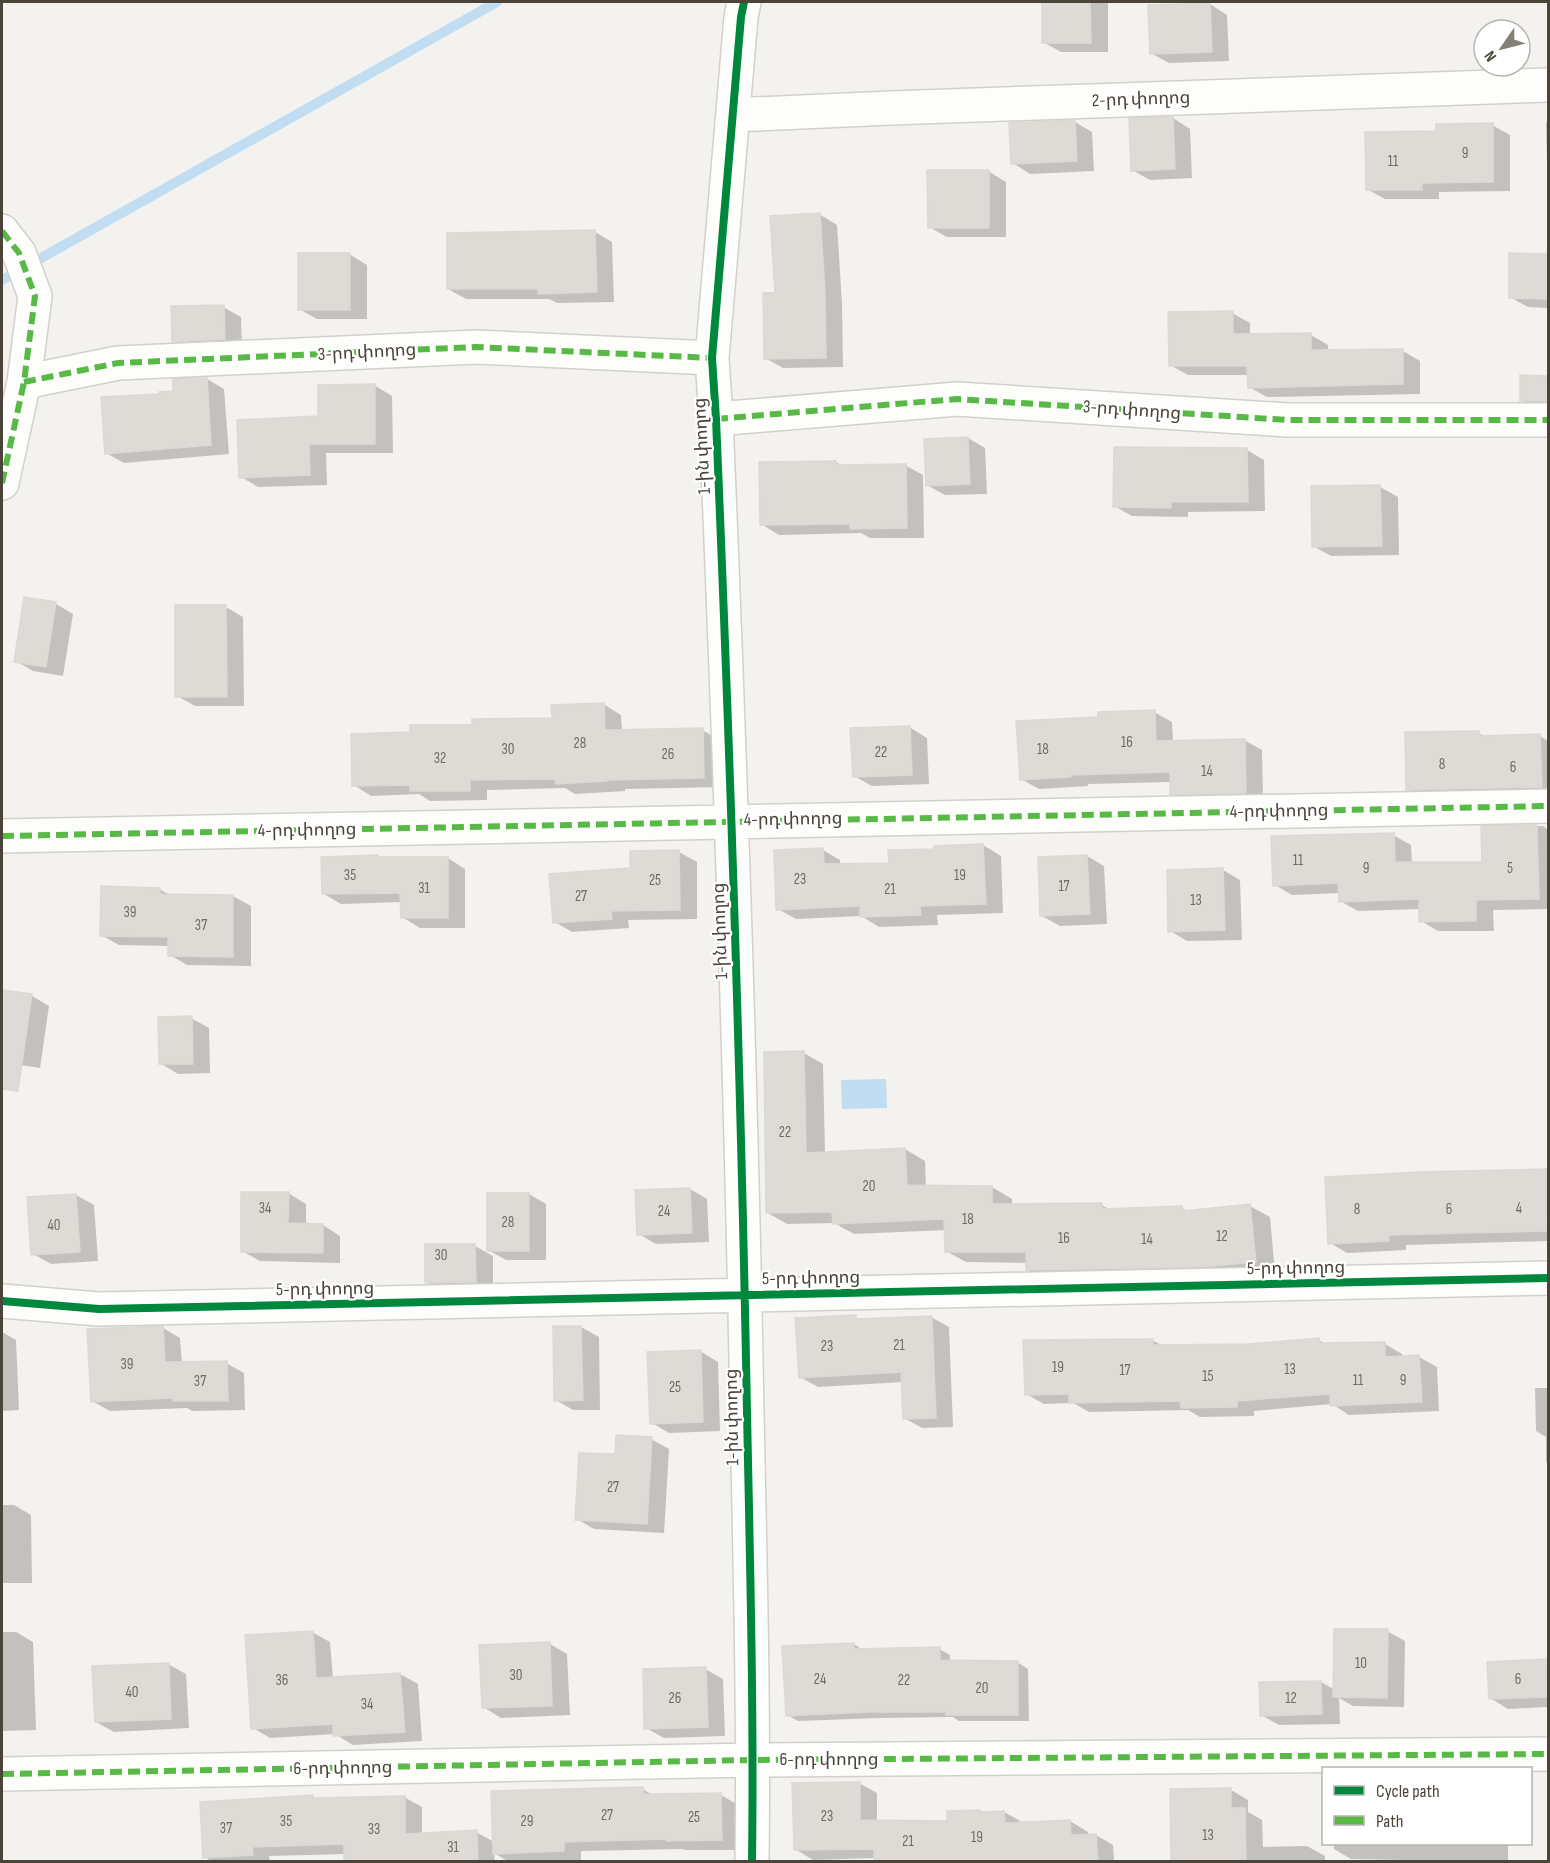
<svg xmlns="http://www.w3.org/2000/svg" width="1550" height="1863" viewBox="0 0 1550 1863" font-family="'Sofia Sans Condensed','Noto Sans Armenian',sans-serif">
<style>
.water{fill:#c0ddf1}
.shadow{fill:#0003}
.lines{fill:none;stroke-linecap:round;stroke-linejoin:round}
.stream{stroke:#c0ddf1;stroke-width:10}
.building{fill:#dedbd6;stroke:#dcd9d4;stroke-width:1.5}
.minor-casing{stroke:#d2d0cb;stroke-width:36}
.minor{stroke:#fdfdfc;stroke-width:33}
.quiet{stroke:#58b947;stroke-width:6;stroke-dasharray:12 6;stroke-linecap:butt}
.cycleway-casing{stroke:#fff;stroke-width:11}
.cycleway{stroke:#00873e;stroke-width:8}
.labels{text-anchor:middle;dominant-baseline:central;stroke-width:4.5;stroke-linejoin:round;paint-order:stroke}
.number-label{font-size:15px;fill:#706a61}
.street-label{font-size:18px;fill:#4b4439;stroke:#fff}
</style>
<rect width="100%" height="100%" fill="#f4f2ee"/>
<!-- water -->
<path class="water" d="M 886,1079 L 887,1108 L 842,1109 L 841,1080 Z"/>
<!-- shadow -->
<path class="shadow" d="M 1043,2 L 1108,3 L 1108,52 L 1061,52 L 1043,42 Z
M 1210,4 L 1227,15 L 1229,61 L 1169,63 L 1151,53 Z
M 1173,118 L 1190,129 L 1192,178 L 1150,180 L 1132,170 Z
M 1075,122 L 1092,132 L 1094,171 L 1030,174 L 1013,163 Z
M 1546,123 L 1548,123 L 1548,161 L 1547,160 Z
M 1492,125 L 1510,135 L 1510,191 L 1439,192 L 1439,199 L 1385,199 L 1367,189 L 1438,133 Z
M 988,171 L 1006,182 L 1006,237 L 947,237 L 929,227 Z
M 819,214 L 837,225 L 842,303 L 843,367 L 783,368 L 765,358 L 777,294 Z
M 595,232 L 612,242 L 614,302 L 557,303 L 549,299 L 466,299 L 448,289 Z
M 349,254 L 367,265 L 367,319 L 317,319 L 299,309 Z
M 1511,255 L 1548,256 L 1548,308 L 1528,307 L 1510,297 Z
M 223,307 L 241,317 L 242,349 L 191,351 L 174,341 Z
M 1232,313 L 1250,323 L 1250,335 L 1311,335 L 1328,345 L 1328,351 L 1403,351 L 1420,361 L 1420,394 L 1267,397 L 1249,387 L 1249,375 L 1188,375 L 1170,365 Z
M 1522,377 L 1548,377 L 1548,411 L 1539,411 L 1521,400 Z
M 207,379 L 224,389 L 229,454 L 124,463 L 106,453 L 103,399 L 175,392 Z
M 374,385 L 392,396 L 393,453 L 326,453 L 327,485 L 258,487 L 241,477 L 319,418 Z
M 968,438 L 985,448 L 987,494 L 945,495 L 927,485 Z
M 1247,450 L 1264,460 L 1265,511 L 1188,512 L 1188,517 L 1132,516 L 1114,506 Z
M 836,462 L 844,467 L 905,465 L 923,475 L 924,538 L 870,538 L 861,533 L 779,535 L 761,524 Z
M 1380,487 L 1398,497 L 1399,555 L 1331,556 L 1313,546 Z
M 56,604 L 73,614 L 63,676 L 33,671 L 16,661 Z
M 226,607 L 243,617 L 244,706 L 195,706 L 177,696 Z
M 603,704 L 621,715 L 622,731 L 702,730 L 720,740 L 722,787 L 625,789 L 625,791 L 575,794 L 565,788 L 487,790 L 487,800 L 430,801 L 419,794 L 371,796 L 354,785 L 411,734 L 554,720 Z
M 1154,712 L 1172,722 L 1173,742 L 1244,740 L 1262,750 L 1263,802 L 1189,804 L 1172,794 L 1171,782 L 1088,784 L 1088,786 L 1039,789 L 1021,779 L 1100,718 Z
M 909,727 L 927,738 L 929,784 L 872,786 L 854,776 Z
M 1479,733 L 1487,738 L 1540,736 L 1548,741 L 1548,797 L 1425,799 L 1407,789 Z
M 1543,826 L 1548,830 L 1548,909 L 1493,910 L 1494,931 L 1438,931 L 1421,921 L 1420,909 L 1358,911 L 1340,901 L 1340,893 L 1292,895 L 1275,885 L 1393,835 L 1411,845 L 1412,864 L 1483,864 L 1482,828 Z
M 983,845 L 1001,856 L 1003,913 L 937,915 L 938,925 L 879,927 L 861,916 L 796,919 L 778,909 L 823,850 L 840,860 L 840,866 L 890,864 L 936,850 Z
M 679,852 L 697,862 L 697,919 L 628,920 L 629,928 L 572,932 L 555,922 L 632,870 Z
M 1087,856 L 1104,866 L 1107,924 L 1060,926 L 1042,916 Z
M 448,858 L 465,869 L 465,928 L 420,928 L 402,917 L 402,902 L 341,904 L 324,894 Z
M 1223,870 L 1240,880 L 1242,940 L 1187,941 L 1170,931 Z
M 159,889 L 170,895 L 233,896 L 251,906 L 251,966 L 187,965 L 170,955 L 170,946 L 119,945 L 101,935 Z
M 2,991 L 32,996 L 49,1006 L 40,1068 L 2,1062 Z
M 191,1018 L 209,1028 L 210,1073 L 178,1074 L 160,1063 Z
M 804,1053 L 823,1064 L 825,1153 L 905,1149 L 925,1161 L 926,1187 L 992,1187 L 1012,1199 L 1012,1205 L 1101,1205 L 1111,1210 L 1182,1208 L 1189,1212 L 1250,1206 L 1270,1217 L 1275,1273 L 1047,1281 L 1028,1270 L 1028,1263 L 966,1262 L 946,1251 L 946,1230 L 854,1234 L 834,1223 L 787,1224 L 768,1213 Z
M 1548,1171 L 1548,1241 L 1406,1245 L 1406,1250 L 1347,1253 L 1330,1243 L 1420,1173 Z
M 690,1189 L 707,1199 L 709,1242 L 656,1244 L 639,1234 Z
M 288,1193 L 306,1204 L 306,1225 L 323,1225 L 340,1236 L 340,1263 L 260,1261 L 242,1251 Z
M 529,1194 L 546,1204 L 546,1260 L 506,1260 L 488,1250 Z
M 76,1195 L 94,1205 L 98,1261 L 51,1264 L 33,1254 Z
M 426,1246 L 475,1246 L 493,1256 L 493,1292 L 444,1293 L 427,1282 Z
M 855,1317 L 861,1320 L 931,1317 L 949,1327 L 953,1427 L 922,1428 L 904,1418 L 903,1382 L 818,1387 L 800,1377 Z
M 581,1327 L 599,1337 L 600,1410 L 573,1410 L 556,1400 L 554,1328 Z
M 163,1328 L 180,1338 L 182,1364 L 226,1363 L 244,1373 L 245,1410 L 192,1411 L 187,1408 L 110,1411 L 92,1401 Z
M 2,1332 L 16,1340 L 19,1410 L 2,1411 Z
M 1152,1340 L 1163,1346 L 1248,1345 L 1319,1340 L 1327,1345 L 1385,1344 L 1402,1354 L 1402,1358 L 1419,1357 L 1437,1367 L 1439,1411 L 1349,1415 L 1332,1404 L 1254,1411 L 1254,1416 L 1200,1417 L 1188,1410 L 1089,1412 L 1073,1403 L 1044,1404 L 1026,1394 Z
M 700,1351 L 718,1362 L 720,1431 L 669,1433 L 652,1423 Z
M 1535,1388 L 1548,1388 L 1548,1463 L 1546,1462 L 1546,1437 L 1536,1431 Z
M 651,1439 L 669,1449 L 664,1533 L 594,1529 L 577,1519 L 617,1456 Z
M 2,1505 L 14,1505 L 31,1515 L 32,1583 L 2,1583 Z
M 1387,1631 L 1405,1641 L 1404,1707 L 1353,1706 L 1339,1698 L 1340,1724 L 1279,1725 L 1261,1715 L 1321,1682 L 1335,1690 Z
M 2,1632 L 16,1632 L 33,1642 L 36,1730 L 2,1731 Z
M 312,1632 L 330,1642 L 333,1678 L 400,1674 L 418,1684 L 422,1741 L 353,1745 L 335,1734 L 270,1738 L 253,1728 Z
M 550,1644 L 567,1654 L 570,1715 L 501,1718 L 483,1707 Z
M 854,1644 L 863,1650 L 939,1649 L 950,1655 L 950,1662 L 1017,1662 L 1028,1669 L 1029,1721 L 959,1721 L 953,1717 L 880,1718 L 798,1721 L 787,1715 Z
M 1546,1661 L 1548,1662 L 1548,1707 L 1508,1709 L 1490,1698 Z
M 168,1664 L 186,1674 L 189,1728 L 114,1732 L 96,1722 Z
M 705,1669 L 723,1679 L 725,1736 L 664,1738 L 646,1728 Z
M 859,1783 L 877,1793 L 877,1821 L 949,1822 L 1004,1812 L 1022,1822 L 1070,1821 L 1088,1832 L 1088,1836 L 1096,1835 L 1113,1845 L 1114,1862 L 875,1862 L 875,1858 L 813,1860 L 795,1849 Z
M 643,1789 L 654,1796 L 721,1795 L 738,1805 L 739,1850 L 685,1850 L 682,1849 L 581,1851 L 581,1861 L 561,1862 L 509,1862 L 494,1853 L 495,1862 L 346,1862 L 346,1854 L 269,1856 L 270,1862 L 212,1862 L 205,1857 L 313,1797 L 317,1799 L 404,1797 L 422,1807 L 422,1835 L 476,1832 L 494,1842 Z
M 1231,1790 L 1248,1800 L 1248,1812 L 1262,1820 L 1263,1847 L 1307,1846 L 1325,1856 L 1325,1862 L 1173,1862 Z
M 1334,1844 L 1508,1844 L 1508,1862 L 1351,1859 L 1334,1849 Z"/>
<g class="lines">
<!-- stream -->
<path class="stream" d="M 2,280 L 497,2"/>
</g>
<!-- building -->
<path class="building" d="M 1042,2 L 1090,2 L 1091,43 L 1042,43 Z
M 1210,3 L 1212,52 L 1150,54 L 1148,5 Z
M 1173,117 L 1175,169 L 1131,171 L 1129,118 Z
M 1075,120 L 1077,161 L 1011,164 L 1009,123 Z
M 1493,123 L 1493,182 L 1422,183 L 1422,190 L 1366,190 L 1365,132 L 1436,131 L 1436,124 Z
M 927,170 L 989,170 L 989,228 L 928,228 Z
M 820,213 L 825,292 L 826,358 L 764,359 L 763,293 L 775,293 L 770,216 Z
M 595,230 L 597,292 L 538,294 L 538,289 L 447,289 L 447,233 Z
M 298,253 L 350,253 L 350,310 L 298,310 Z
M 1509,253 L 1548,254 L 1548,299 L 1509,298 Z
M 224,305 L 225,339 L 172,342 L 171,306 Z
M 1233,311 L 1233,334 L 1311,333 L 1311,350 L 1403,349 L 1403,384 L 1248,388 L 1247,366 L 1169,366 L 1168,312 Z
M 1520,375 L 1548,376 L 1548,401 L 1520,401 Z
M 207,378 L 211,445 L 105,454 L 101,397 L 159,394 L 159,392 L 173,391 L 173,379 Z
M 375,384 L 375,444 L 309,444 L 310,475 L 239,478 L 237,420 L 318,416 L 318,385 Z
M 968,437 L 970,484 L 926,486 L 924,439 Z
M 1114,447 L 1247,448 L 1248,502 L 1171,502 L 1171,508 L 1113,507 Z
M 836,461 L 836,465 L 906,464 L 907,528 L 850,529 L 850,524 L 760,525 L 759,462 Z
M 1380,485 L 1382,546 L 1312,547 L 1311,486 Z
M 24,597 L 56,602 L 46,667 L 14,662 Z
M 175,605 L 226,605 L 227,697 L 175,697 Z
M 604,703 L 605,730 L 703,728 L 704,778 L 607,780 L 607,781 L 556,784 L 555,779 L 470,780 L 470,791 L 410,791 L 410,785 L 352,786 L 351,734 L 410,732 L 410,725 L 472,725 L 472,719 L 552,718 L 551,705 Z
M 1155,710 L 1156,741 L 1245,739 L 1246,793 L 1170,795 L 1170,772 L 1071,775 L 1071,777 L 1020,780 L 1016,721 L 1098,717 L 1098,712 Z
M 910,726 L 912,775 L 853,777 L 850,728 Z
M 1479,731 L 1479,736 L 1540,734 L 1542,787 L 1406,790 L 1405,732 Z
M 1537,825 L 1539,899 L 1476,900 L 1476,921 L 1419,922 L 1419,899 L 1339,902 L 1338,883 L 1273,886 L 1271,836 L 1394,833 L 1395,862 L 1482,862 L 1481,826 Z
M 983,844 L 986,904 L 920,906 L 921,915 L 860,917 L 860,906 L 776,910 L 774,850 L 823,848 L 824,864 L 889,863 L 888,850 L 934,849 L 934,846 Z
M 679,850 L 680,910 L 611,911 L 612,919 L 553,923 L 549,874 L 630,868 L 630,851 Z
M 378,855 L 378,857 L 448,857 L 448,918 L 401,918 L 400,893 L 322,894 L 321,857 Z
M 1087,855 L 1090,914 L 1040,916 L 1038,857 Z
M 1223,868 L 1225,930 L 1168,932 L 1167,870 Z
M 101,886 L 160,888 L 160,894 L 233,895 L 233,957 L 168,956 L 168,937 L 100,936 Z
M 2,990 L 32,994 L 18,1091 L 2,1089 Z
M 192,1016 L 193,1064 L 159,1064 L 158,1017 Z
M 804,1051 L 806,1153 L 905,1148 L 907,1185 L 992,1186 L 992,1204 L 1102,1203 L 1102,1209 L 1182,1206 L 1183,1211 L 1250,1204 L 1256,1262 L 1203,1267 L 1026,1270 L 1026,1252 L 945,1252 L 944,1219 L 833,1224 L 832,1212 L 766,1213 L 764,1052 Z
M 1546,1169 L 1548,1231 L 1389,1235 L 1389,1241 L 1328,1244 L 1325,1177 L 1420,1172 Z
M 690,1188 L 692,1233 L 637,1235 L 635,1190 Z
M 241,1192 L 289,1192 L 288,1223 L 323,1224 L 323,1253 L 241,1252 Z
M 487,1193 L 529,1193 L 529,1251 L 487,1251 Z
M 76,1194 L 80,1252 L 31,1255 L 27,1197 Z
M 425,1244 L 475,1244 L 476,1282 L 425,1283 Z
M 856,1315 L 856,1319 L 932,1316 L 936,1418 L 903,1419 L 901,1372 L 799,1378 L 795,1318 Z
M 163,1326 L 165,1362 L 227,1361 L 228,1401 L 173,1401 L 173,1398 L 91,1402 L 87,1329 Z
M 553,1326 L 581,1326 L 583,1400 L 554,1401 Z
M 1319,1338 L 1319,1343 L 1385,1342 L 1385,1357 L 1419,1355 L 1422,1402 L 1330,1406 L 1330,1394 L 1237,1401 L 1237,1407 L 1181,1408 L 1180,1401 L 1069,1403 L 1069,1394 L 1025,1395 L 1023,1340 L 1153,1339 L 1153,1345 L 1248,1344 Z
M 701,1350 L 703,1422 L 650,1424 L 647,1352 Z
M 616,1435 L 652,1437 L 647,1524 L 575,1520 L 579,1453 L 615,1454 Z
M 1334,1629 L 1388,1629 L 1387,1698 L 1333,1697 Z
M 313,1631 L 316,1678 L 400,1673 L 405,1732 L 333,1736 L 333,1724 L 251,1729 L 245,1635 Z
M 550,1642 L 552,1706 L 482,1708 L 479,1645 Z
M 854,1643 L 854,1649 L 940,1647 L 940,1660 L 1018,1661 L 1018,1715 L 946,1715 L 946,1712 L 867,1712 L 786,1716 L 782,1646 Z
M 1547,1659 L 1548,1697 L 1489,1699 L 1487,1662 Z
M 169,1663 L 171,1719 L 95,1722 L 92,1666 Z
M 706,1667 L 708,1727 L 644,1729 L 643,1669 Z
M 1321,1681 L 1322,1714 L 1260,1716 L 1259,1682 Z
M 860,1782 L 860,1820 L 947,1821 L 947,1811 L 980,1810 L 980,1812 L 1004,1811 L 1005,1823 L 1070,1820 L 1071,1835 L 1096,1834 L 1098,1862 L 874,1862 L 874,1849 L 794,1850 L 792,1783 Z
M 643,1787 L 644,1794 L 721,1793 L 722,1840 L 666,1841 L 666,1839 L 564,1842 L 564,1851 L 493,1854 L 491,1791 Z
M 1231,1788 L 1231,1808 L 1245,1808 L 1246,1862 L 1171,1862 L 1170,1789 Z
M 313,1795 L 313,1798 L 405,1796 L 405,1834 L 477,1830 L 478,1862 L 344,1862 L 344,1844 L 252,1847 L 253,1855 L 203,1858 L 200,1802 Z"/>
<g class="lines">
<!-- minor casing -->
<g class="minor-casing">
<path id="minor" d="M 744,2 L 741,17 L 712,358 L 716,419 C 730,750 741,1081 747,1412 C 750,1562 754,1712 752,1862
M 733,115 L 891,108 L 1548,85
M 2,231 L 19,253 L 35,296 L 24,382 L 2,483
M 24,382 L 118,363 L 476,347 L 712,358
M 716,419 L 957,399 L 1288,420 L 1548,420
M 2,836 L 1548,806
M 2,1301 L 99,1309 L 1548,1278
M 2,1774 L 753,1760 L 1548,1754"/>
</g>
<!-- minor -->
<use href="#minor" class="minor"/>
<!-- quiet -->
<path class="quiet" d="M 2,231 L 19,253 L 35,296 L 24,382 L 2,483
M 24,382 L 118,363 L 476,347 L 712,358
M 716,419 L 957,399 L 1288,420 L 1548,420
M 2,836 L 1548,806
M 2,1774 L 753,1760 L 1548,1754"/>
<!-- cycleway casing -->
<g class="cycleway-casing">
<path id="cycleway" d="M 744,2 L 741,17 L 712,358 L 716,419 C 730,750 741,1081 747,1412 C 750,1562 754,1712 752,1862
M 2,1301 L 99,1309 L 1548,1278"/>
</g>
<!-- cycleway -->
<use href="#cycleway" class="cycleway"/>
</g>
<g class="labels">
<!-- number labels -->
<g class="number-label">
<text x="1465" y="153">9</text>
<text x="1393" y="161">11</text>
<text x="1127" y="742">16</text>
<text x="580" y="743">28</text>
<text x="508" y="749">30</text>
<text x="1043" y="749">18</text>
<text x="881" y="752">22</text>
<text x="668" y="754">26</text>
<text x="440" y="758">32</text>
<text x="1442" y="764">8</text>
<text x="1513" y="767">6</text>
<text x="1207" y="771">14</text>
<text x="1298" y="860">11</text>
<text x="1366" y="868">9</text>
<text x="1510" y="868">5</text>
<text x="350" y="875">35</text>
<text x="960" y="875">19</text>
<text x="800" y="879">23</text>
<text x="655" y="880">25</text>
<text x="1064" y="886">17</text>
<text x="424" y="888">31</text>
<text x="890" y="889">21</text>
<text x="581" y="896">27</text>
<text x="1196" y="900">13</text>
<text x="130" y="912">39</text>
<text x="201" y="925">37</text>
<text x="785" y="1132">22</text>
<text x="869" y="1186">20</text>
<text x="265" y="1208">34</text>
<text x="1519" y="1208">4</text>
<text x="1357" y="1209">8</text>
<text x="1449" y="1209">6</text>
<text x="664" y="1211">24</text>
<text x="968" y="1219">18</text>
<text x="508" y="1222">28</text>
<text x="54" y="1225">40</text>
<text x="1222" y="1236">12</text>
<text x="1064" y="1238">16</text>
<text x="1147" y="1239">14</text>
<text x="441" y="1255">30</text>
<text x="899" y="1345">21</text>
<text x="827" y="1346">23</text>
<text x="127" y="1364">39</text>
<text x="1058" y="1367">19</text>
<text x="1290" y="1369">13</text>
<text x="1125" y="1370">17</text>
<text x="1208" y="1376">15</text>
<text x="1358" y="1380">11</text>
<text x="1403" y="1380">9</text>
<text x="200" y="1381">37</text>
<text x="675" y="1387">25</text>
<text x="613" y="1487">27</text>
<text x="1361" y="1663">10</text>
<text x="516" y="1675">30</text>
<text x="820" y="1679">24</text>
<text x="1518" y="1679">6</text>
<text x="282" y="1680">36</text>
<text x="904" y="1680">22</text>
<text x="982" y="1688">20</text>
<text x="132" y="1692">40</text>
<text x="675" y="1698">26</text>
<text x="1291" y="1698">12</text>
<text x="367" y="1704">34</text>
<text x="607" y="1815">27</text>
<text x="827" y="1816">23</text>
<text x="694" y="1817">25</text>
<text x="286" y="1821">35</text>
<text x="527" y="1821">29</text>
<text x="226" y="1828">37</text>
<text x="374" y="1829">33</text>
<text x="1208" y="1835">13</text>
<text x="977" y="1837">19</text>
<text x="908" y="1841">21</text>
<text x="453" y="1847">31</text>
</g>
<!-- street labels -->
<g class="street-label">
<text transform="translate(1141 99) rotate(-2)">2-րդ փողոց</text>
<text transform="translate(367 352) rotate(-3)">3-րդ փողոց</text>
<text transform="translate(1132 410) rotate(4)">3-րդ փողոց</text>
<text transform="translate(702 446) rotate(-93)">1-ին փողոց</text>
<text transform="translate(1279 811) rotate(-1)">4-րդ փողոց</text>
<text transform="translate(793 819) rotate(-1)">4-րդ փողոց</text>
<text transform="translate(307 830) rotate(-1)">4-րդ փողոց</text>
<text transform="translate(720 931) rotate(-92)">1-ին փողոց</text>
<text transform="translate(1296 1268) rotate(-1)">5-րդ փողոց</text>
<text transform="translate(811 1278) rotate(-1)">5-րդ փողոց</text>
<text transform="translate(325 1289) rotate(-1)">5-րդ փողոց</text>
<text transform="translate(732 1417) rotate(-91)">1-ին փողոց</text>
<text x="829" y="1759">6-րդ փողոց</text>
<text transform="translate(343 1768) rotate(-1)">6-րդ փողոց</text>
</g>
</g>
<!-- border -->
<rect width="1550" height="1863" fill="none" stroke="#4b4439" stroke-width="6"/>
<!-- legend -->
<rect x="1322" y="1767" width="210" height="78" fill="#ffffff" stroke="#b7b4b0" stroke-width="1.5"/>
<rect x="1334" y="1786" width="30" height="9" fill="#00873e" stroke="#b7b4b0" stroke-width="1.5"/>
<text x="1376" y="1797" font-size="18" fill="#4b4439">Cycle path</text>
<rect x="1334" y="1816" width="30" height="9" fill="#58b947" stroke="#b7b4b0" stroke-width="1.5"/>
<text x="1376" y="1827" font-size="18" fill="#4b4439">Path</text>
<!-- north arrow -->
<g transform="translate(1502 48) rotate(235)"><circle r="28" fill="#ffffff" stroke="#b7b4b0" stroke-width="1.5"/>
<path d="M0-4.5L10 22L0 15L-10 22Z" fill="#868178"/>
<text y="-9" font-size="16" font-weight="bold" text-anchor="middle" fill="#4b4439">N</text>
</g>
</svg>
